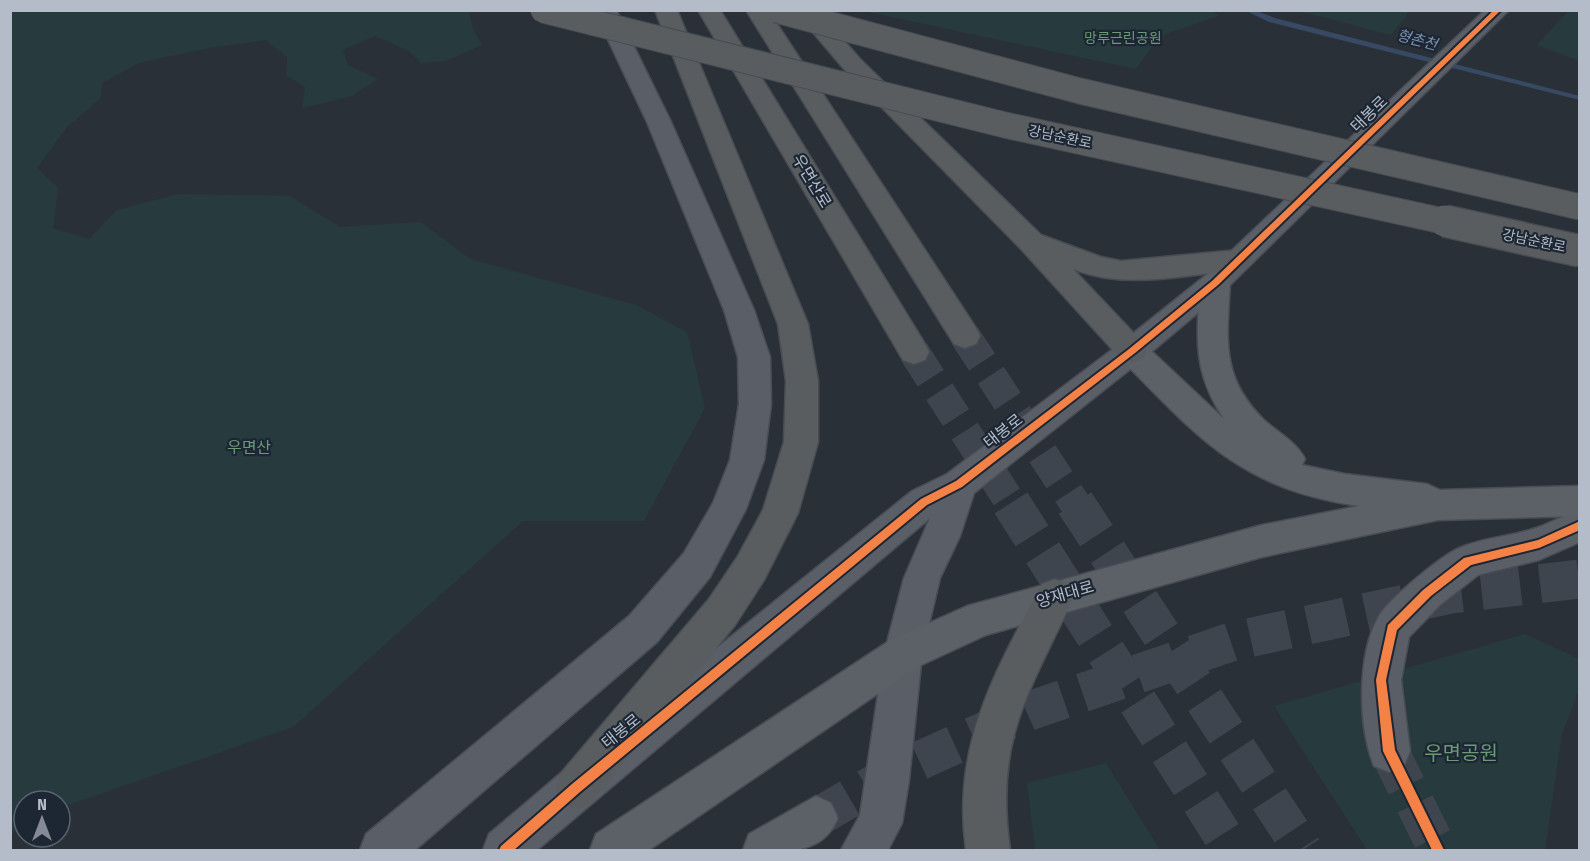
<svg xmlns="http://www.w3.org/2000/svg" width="1590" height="861" viewBox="0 0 1590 861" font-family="'Fira Sans Condensed','Noto Sans KR',sans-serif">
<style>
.green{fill:#273a3e}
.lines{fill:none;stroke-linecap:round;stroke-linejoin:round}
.stream{fill:#384963;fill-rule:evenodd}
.minor-tunnel{stroke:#3f454e;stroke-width:39;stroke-dasharray:39 20;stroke-linecap:butt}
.major-tunnel{stroke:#3f454e;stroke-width:39;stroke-dasharray:39 20;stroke-linecap:butt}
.highway-tunnel-far1{stroke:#3f454e;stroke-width:31;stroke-dasharray:31 16;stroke-linecap:butt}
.highway-tunnel{stroke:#3f454e;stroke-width:39;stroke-dasharray:39 20;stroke-linecap:butt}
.minor-casing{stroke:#484c53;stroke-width:3}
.major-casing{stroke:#484c55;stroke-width:3}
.highway-casing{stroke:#474c53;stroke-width:3}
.minor{fill:#5a5e66;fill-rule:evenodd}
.major{fill:#5c6168;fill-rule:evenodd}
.highway{fill:#5a5d60;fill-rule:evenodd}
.highway-bridge-far1-casing{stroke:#474c53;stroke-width:27;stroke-linecap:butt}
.highway-bridge-casing{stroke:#474c53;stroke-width:34;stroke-linecap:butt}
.highway-bridge-far1{stroke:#5a5d60;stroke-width:25}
.highway-bridge{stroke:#5a5d60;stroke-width:31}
.cycleway-casing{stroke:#1d2633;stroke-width:4}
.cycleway{fill:#f48246;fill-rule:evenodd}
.labels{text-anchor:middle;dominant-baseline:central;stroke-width:4.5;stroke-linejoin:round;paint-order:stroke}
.far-park-label{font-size:14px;fill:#6b9a76;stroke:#1d2633}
.far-street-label{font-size:14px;fill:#b4bcc9;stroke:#1d2633}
.far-water-label{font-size:15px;font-style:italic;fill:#7c92b1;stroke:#1d2633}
.street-label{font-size:16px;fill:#b4bcc9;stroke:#1d2633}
.park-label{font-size:16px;fill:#6b9a76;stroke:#1d2633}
.near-park-label{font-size:20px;fill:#6b9a76;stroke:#1d2633}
</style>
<rect width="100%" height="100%" fill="#2a3038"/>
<!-- green -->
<path class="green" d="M 11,10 L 469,11 L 473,29 L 482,45 L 446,61 L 421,63 L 409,51 L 375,36 L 343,50 L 348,65 L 378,79 L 352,96 L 302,108 L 305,87 L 286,75 L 287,57 L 266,40 L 209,48 L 139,63 L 102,83 L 101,98 L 67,127 L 37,168 L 58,188 L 53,228 L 89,239 L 117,210 L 178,194 L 290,196 L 340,227 L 421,222 L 470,259 L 636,305 L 687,332 L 705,408 L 644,521 L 523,521 L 293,727 L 60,808 L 60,801 L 24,801 L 24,820 L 20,822 L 11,836 Z
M 1212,11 L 1219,16 L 1160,36 L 1136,69 L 863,11 Z
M 1298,11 L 1410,10 L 1410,11 L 1391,35 Z
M 1568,11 L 1579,11 L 1580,57 L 1577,60 L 1537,45 Z
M 1525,634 L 1579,659 L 1579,690 L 1562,734 L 1545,850 L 1367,850 L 1274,706 Z
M 1106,763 L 1160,850 L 1035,850 L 1027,783 Z"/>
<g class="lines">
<!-- stream -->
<path class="stream" d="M 1244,10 L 1254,10 L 1275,18 L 1580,96 L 1580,100 L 1269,22 Z"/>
<!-- minor-tunnel -->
<path class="minor-tunnel" d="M 1389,751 L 1438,850"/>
<!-- major-tunnel -->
<path class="major-tunnel" d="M 816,818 L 899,770 L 1029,711 L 1234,641 L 1451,594 L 1580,579"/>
<!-- highway-tunnel-far1 -->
<path class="highway-tunnel-far1" d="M 965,336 L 1076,505
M 914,352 L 1012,505"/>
<!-- highway-tunnel -->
<path class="highway-tunnel" d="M 1011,503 L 1232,850
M 1075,503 L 1303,850"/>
<!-- minor casing -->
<g class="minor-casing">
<path id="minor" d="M 594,10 L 616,10 L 671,122 L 754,310 L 770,357 L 771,404 L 764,460 L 746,509 L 710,577 L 657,642 L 415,850 L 360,850 L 366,834 L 629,616 L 684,553 L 713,503 L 730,460 L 739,404 L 738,357 L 724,310 L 647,122 Z
M 1485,10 L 1509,10 L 1225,290 L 1143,359 L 974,493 L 960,536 L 940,578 L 922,654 L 909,780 L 902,823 L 888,850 L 841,850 L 860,815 L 884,654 L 904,578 L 930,518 L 537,850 L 483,850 L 489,834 L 561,773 L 912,491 L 947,474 L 1121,343 L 1205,276 Z
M 1580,510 L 1580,542 L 1539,560 L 1478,575 L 1440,605 L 1409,637 L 1401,680 L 1410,751 L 1404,766 L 1389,772 L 1374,766 C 1358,727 1357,655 1378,618 C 1386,601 1440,557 1457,549 C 1481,538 1508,537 1533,529 C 1549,524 1564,515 1580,510 Z"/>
</g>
<!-- major casing -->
<g class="major-casing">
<path id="major" d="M 1215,272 L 1225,276 L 1230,283 C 1227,339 1220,378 1265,421 C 1279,433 1297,443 1305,459 L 1302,465 L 1345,474 L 1427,484 L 1440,490 L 1580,486 L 1580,516 L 1438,520 L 1262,557 L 986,635 L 917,667 L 649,850 L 590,850 L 596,834 L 889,641 L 967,606 L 1262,525 L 1359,506 C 1242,489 1200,440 1121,359 L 1117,351 L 1121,343 L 1132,339 L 1143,343 L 1224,419 C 1192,371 1197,338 1200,283 L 1205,276 Z
M 816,796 L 831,803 L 838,818 C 821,859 780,850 743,850 L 749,834 Z"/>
</g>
<!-- highway casing -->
<g class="highway-casing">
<path id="highway" d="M 655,10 L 677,10 L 808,324 L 818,381 L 818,442 L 798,513 L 764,580 L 735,625 L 591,803 L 576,809 L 561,803 L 555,788 L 561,773 L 709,599 L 738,556 L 763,510 L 784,442 L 786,381 L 778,324 Z
M 698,10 L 720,10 L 925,344 L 929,352 L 925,360 L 914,364 L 903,360 Z
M 746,10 L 768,10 L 976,328 L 980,336 L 976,344 L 965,348 L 954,344 Z
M 794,10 L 817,10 L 860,59 L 1041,235 L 1101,257 L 1121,261 L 1238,250 L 1248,253 L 1252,260 L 1248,267 L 1238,270 C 1183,275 1125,290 1073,269 L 1143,343 L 1147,351 L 1143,359 L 1132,363 L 1121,359 L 1021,249 L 844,69 Z
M 1055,579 L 1068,584 L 1074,596 C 1030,693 994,737 1010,850 L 966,850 C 951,748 995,671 1042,584 Z"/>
</g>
<!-- minor -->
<use href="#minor" class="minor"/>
<!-- major -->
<use href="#major" class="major"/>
<!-- highway -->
<use href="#highway" class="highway"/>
<!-- highway-bridge-far1 casing -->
<g class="highway-bridge-far1-casing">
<path id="highway-bridge-far1" d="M 543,10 L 1005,125 L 1452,223
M 776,10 L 1080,91 L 1580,207"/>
</g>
<!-- highway-bridge casing -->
<g class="highway-bridge-casing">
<path id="highway-bridge" d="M 1445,221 L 1580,251"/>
</g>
<!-- highway-bridge-far1 -->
<use href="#highway-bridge-far1" class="highway-bridge-far1"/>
<!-- highway-bridge -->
<use href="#highway-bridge" class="highway-bridge"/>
<!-- cycleway casing -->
<g class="cycleway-casing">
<path id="cycleway" d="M 1494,10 L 1501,10 L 1218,285 L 1135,353 L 962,487 L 927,505 L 580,792 L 514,850 L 499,850 L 501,846 L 572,784 L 921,499 L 956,481 L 1129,349 L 1212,281 Z
M 1580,521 L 1580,530 L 1539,548 L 1471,565 L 1431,596 L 1397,630 L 1386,680 L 1395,750 L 1444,850 L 1432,850 L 1383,751 L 1376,680 L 1388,625 L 1423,590 L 1464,558 L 1538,540 Z"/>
</g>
<!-- cycleway -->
<use href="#cycleway" class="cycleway"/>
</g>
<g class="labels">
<!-- far-park labels -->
<g class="far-park-label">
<text x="1123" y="38">망루근린공원</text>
</g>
<!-- far-street labels -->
<g class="far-street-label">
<text transform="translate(1060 137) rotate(12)">강남순환로</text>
<text transform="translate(1534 241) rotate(12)">강남순환로</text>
</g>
<!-- far-water labels -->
<g class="far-water-label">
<text transform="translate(1417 40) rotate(15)">형촌천</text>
</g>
<!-- street labels -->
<g class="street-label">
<text transform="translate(1369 114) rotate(-44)">태봉로</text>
<text transform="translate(812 181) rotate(59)">우면산로</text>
<text transform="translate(1003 431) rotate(-38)">태봉로</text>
<text transform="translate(1065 594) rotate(-16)">양재대로</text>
<text transform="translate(621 731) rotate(-39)">태봉로</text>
</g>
<!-- park labels -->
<g class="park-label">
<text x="249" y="447">우면산</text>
</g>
<!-- near-park labels -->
<g class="near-park-label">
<text x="1461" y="753">우면공원</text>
</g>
</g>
<!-- border -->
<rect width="1590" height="861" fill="none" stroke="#b4bcc9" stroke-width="24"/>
<!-- north arrow -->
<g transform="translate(42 819)"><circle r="28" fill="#1d2633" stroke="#59626f" stroke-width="1.5"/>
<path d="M0-4.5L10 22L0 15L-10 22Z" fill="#848b96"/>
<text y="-9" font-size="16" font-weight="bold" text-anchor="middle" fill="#b4bcc9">N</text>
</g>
</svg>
